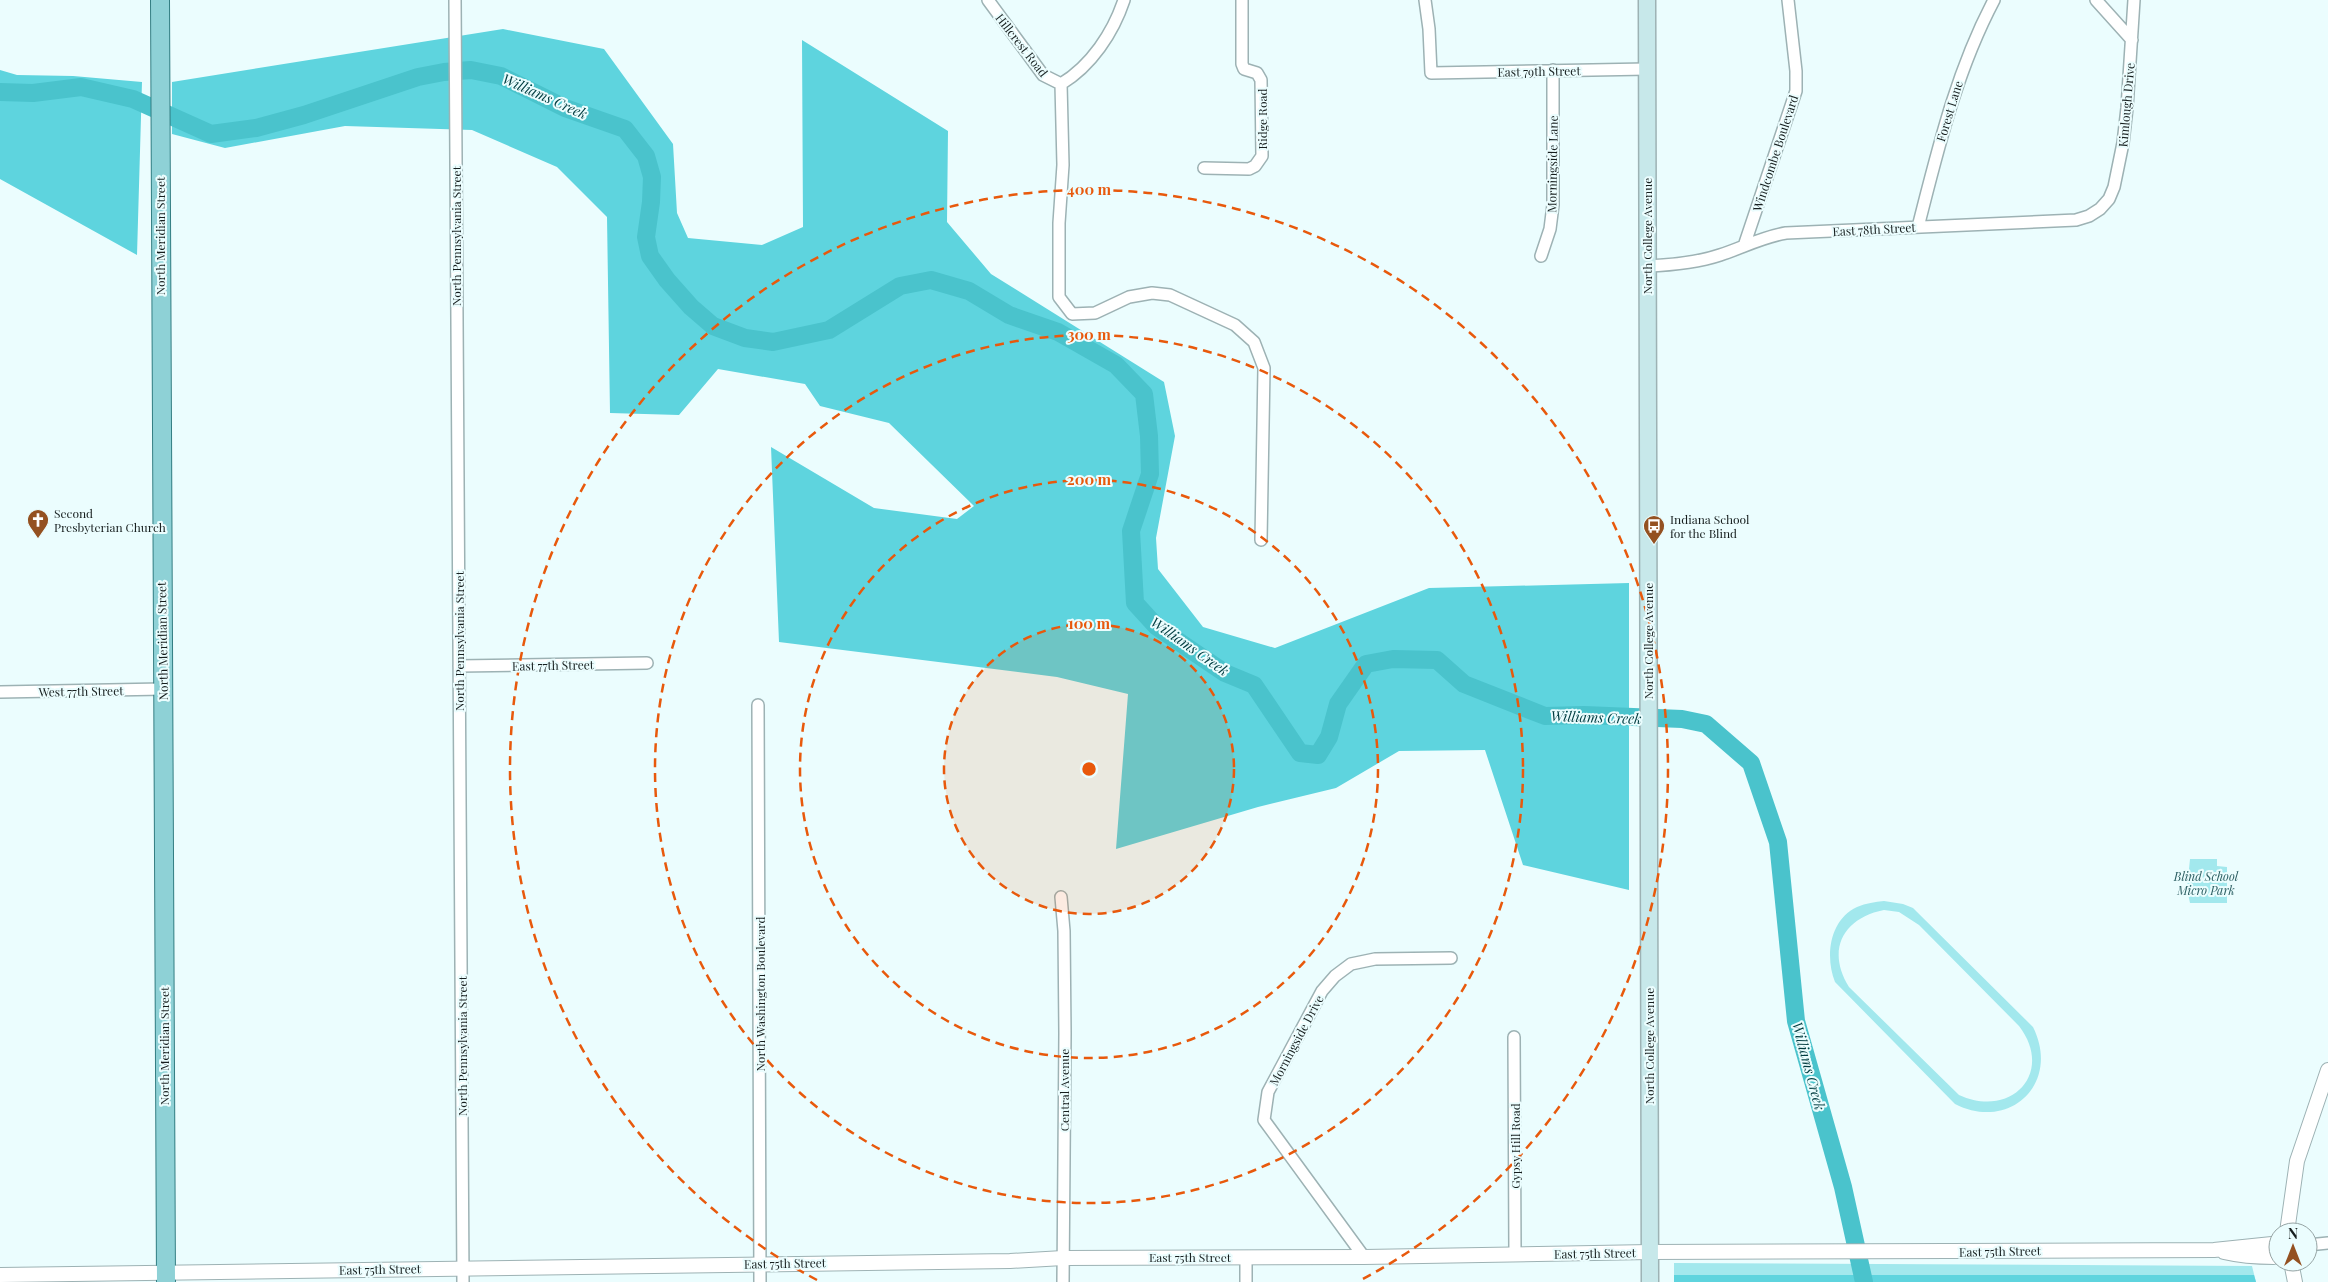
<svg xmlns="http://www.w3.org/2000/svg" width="2328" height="1282" viewBox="0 0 2328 1282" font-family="'Playfair Display',serif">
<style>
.green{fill:#a2e8ed;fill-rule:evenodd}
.forest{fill:#5ed4de}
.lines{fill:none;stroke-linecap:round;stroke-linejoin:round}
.river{stroke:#4ac3cc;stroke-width:18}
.minor-casing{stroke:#9db2b4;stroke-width:14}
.tertiary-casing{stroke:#9db2b4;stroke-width:16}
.secondary-casing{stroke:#9db2b4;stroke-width:19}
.primary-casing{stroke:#337e83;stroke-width:20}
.minor{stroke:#fff;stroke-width:11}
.tertiary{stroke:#fff;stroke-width:14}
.secondary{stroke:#c7e8ea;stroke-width:16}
.primary{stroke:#8ed1d6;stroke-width:18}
.ring{fill:none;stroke:#e8590c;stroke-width:2.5;stroke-dasharray:9 6}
.labels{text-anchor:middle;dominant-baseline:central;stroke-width:4;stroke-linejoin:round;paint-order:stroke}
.street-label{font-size:12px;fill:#161e1e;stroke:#ebfdfe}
.poi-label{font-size:12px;fill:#161e1e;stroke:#ebfdfe;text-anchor:start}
.park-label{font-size:12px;font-style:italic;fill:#2b5e62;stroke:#ebfdfe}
.water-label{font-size:14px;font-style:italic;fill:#013c40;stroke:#ebfdfe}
.centre{fill:#e8590c;stroke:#ebfdfe;stroke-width:2.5}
.ring-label{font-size:15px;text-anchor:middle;font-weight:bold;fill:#e8590c;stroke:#ebfdfe;stroke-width:4;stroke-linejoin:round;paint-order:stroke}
</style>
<rect width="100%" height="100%" fill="#ebfdfe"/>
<!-- green -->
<path class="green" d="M 2190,859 L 2217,859 L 2217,866 L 2227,867 L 2227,903 L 2190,903 L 2187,889 Z
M 1884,901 L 1903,904 L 1913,908 L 2033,1027 C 2061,1083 2010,1132 1955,1104 L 1835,982 C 1825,957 1829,920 1857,907 C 1866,903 1875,902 1884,901 ZM 1884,910 L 1899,912 L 1919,925 L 2019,1026 C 2055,1073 2011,1119 1959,1095 L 1849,987 C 1826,950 1843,918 1884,910 Z
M 1674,1263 L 2252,1266 L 2256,1282 L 1674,1282 Z"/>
<!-- forest -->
<path class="forest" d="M 503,29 L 604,49 L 673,144 L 677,213 L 688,238 L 762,245 L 803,227 L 802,40 L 948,131 L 947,222 L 991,274 L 1164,382 L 1175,436 L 1156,538 L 1158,569 L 1203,627 L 1275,648 L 1429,588 L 1629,583 L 1629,890 L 1523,865 L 1485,750 L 1399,751 L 1336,788 L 1258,807 L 1116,849 L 1128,694 L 1057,677 L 779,642 L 771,447 L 874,508 L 957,519 L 974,506 L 889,423 L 820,406 L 805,384 L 718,369 L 679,415 L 610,413 L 607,217 L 557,167 L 472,130 L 345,126 L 225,148 L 172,134 L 172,82 Z
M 0,70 L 17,75 L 73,76 L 142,82 L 137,255 L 0,179 Z
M 1674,1275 L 2254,1275 L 2256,1282 L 1674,1282 Z"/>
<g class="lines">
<!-- river -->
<path class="river" d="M 0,92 L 33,93 L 81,87 L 133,99 L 211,134 L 256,128 L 304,115 L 418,77 L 444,72 L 471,70 L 501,76 L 565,108 L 625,129 L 646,156 L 652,177 L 651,202 L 646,237 L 650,256 L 667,280 L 691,307 L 713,326 L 745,338 L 773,342 L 829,330 L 900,286 L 931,280 L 969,291 L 1009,315 L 1058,332 L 1116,365 L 1144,394 L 1149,436 L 1150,474 L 1131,531 L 1135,603 L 1156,626 L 1188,648 L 1225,673 L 1254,685 L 1300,753 L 1318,755 L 1329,737 L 1338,704 L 1366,664 L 1393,659 L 1437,660 L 1464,684 L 1545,716 L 1584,715 L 1682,719 L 1706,724 L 1751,763 L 1778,842 L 1796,1021 L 1843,1187 L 1864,1282"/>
<!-- minor casing -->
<g class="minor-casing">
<path id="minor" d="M 455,0 L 463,1282
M 988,0 L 1043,75 L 1061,84
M 1425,0 L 1429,29 L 1431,73 L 1647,69
M 2096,0 L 2132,40
M 1061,84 L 1063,165 L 1059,223 L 1059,297 L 1072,314 L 1095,313 L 1129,297 L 1152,293 L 1170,295 L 1235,325 L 1254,342 L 1264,368 L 1261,540
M 1061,84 C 1091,66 1113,33 1124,0
M 1204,168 L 1249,169 L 1255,166 L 1262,156 L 1261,80 L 1257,73 L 1244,69 L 1242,64 L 1242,0
M 1918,227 C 1938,149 1956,72 1994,0
M 1744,246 L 1796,91 L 1796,71 L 1788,0
M 1541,256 L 1550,229 L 1553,205 L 1553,70
M 1647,266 C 1671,265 1696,263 1720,255 C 1742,248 1762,237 1786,233 L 2076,220 L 2089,216 L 2100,209 L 2109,199 L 2114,187 L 2123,143 L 2127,108 L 2134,0
M 459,666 L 647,663
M 0,692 L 163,689
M 758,705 L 760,1282
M 1061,897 L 1064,931 L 1065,1033 L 1063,1282
M 1514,1037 L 1515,1255
M 2308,1245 L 2328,1243
M 1246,1257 L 1246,1282
M 1364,1257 L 1264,1120 L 1268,1092 L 1322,991 L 1335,976 L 1351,964 L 1375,959 L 1451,958"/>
</g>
<!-- tertiary casing -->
<g class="tertiary-casing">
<path id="tertiary" d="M 2287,1232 L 2297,1161 L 2328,1070
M 2224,1252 C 2241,1256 2257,1257 2274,1257 L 2278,1252
M 2291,1262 L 2295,1282
M 0,1275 L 1010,1261 L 1063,1258 L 1364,1257 L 1650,1252 L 2214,1250 L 2272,1244 L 2278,1248"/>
</g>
<!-- secondary casing -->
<g class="secondary-casing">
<path id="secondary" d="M 1647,0 L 1650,1282"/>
</g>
<!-- primary casing -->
<g class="primary-casing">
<path id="primary" d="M 160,0 L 166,1282"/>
</g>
<!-- minor -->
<use href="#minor" class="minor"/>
<!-- tertiary -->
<use href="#tertiary" class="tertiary"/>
<!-- secondary -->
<use href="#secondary" class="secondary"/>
<!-- primary -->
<use href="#primary" class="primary"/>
</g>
<!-- distance rings -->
<circle cx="1089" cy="769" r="145" fill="#e8590c" fill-opacity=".12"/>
<g class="ring">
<circle cx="1089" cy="769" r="145"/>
<circle cx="1089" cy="769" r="289"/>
<circle cx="1089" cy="769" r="434"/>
<path d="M817 1280A579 579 0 1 1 1361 1280"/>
</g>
<!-- icons -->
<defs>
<g id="church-pin" transform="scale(1.125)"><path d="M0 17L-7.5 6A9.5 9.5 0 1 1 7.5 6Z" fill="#945121" stroke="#ebfdfe"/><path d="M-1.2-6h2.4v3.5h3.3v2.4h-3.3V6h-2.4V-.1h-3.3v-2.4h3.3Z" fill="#fff"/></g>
<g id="bus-pin" transform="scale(1.125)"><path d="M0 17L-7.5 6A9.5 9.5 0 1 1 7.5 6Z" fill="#945121" stroke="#ebfdfe"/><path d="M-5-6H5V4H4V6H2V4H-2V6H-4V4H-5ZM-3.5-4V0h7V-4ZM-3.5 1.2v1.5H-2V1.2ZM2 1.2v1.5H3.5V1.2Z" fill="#fff"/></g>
</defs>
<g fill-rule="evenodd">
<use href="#church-pin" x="38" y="520"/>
<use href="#bus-pin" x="1654" y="526"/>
</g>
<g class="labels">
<!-- street labels -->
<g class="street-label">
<text transform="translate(1022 45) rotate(52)">Hillcrest Road</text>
<text transform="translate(1539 71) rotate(-1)">East 79th Street</text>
<text transform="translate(2126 105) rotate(-85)">Kimlough Drive</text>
<text transform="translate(1949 111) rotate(-73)">Forest Lane</text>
<text transform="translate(1262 119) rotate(-90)">Ridge Road</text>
<text transform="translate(1775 153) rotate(-72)">Windcombe Boulevard</text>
<text transform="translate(1552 164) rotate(-89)">Morningside Lane</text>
<text transform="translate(1874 229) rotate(-3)">East 78th Street</text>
<text transform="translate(160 236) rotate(-90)">North Meridian Street</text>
<text transform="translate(456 236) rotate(-90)">North Pennsylvania Street</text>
<text transform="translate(1647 236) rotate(-90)">North College Avenue</text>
<text transform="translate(162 641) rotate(-91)">North Meridian Street</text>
<text transform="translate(459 641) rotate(-90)">North Pennsylvania Street</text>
<text transform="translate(1648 641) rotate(-90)">North College Avenue</text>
<text transform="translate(553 665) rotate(-1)">East 77th Street</text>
<text transform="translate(81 691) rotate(-1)">West 77th Street</text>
<text transform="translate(760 994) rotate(-90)">North Washington Boulevard</text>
<text transform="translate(1296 1040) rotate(-62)">Morningside Drive</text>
<text transform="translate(164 1046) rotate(-90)">North Meridian Street</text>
<text transform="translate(462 1046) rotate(-90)">North Pennsylvania Street</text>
<text transform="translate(1649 1046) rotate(-90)">North College Avenue</text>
<text transform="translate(1064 1090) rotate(-90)">Central Avenue</text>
<text transform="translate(1515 1146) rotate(-90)">Gypsy Hill Road</text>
<text transform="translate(2000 1251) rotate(-1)">East 75th Street</text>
<text transform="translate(1595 1253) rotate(-1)">East 75th Street</text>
<text x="1190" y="1257">East 75th Street</text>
<text transform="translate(785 1263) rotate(-1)">East 75th Street</text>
<text transform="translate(380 1269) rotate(-1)">East 75th Street</text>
</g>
<!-- poi labels -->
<g class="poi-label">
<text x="54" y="513">Second<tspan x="54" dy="14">Presbyterian Church</tspan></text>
<text x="1670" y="519">Indiana School<tspan x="1670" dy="14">for the Blind</tspan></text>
</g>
<!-- park labels -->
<g class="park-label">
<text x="2206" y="876">Blind School<tspan x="2206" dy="14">Micro Park</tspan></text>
</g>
<!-- water labels -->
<g class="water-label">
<text transform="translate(545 96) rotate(24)">Williams Creek</text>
<text transform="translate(1190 646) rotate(35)">Williams Creek</text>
<text transform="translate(1596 717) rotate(2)">Williams Creek</text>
<text transform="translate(1809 1066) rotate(75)">Williams Creek</text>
</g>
</g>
<circle cx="1089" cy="769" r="8" class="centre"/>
<g class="ring-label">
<text x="1089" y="195">400 m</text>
<text x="1089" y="340">300 m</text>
<text x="1089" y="485">200 m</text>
<text x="1089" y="629">100 m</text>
</g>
<!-- north arrow -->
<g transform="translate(2293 1247)"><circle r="24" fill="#ebfdfe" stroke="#96a4a4"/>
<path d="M0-4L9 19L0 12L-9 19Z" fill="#945121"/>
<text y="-8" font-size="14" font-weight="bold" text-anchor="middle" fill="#161e1e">N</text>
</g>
</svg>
